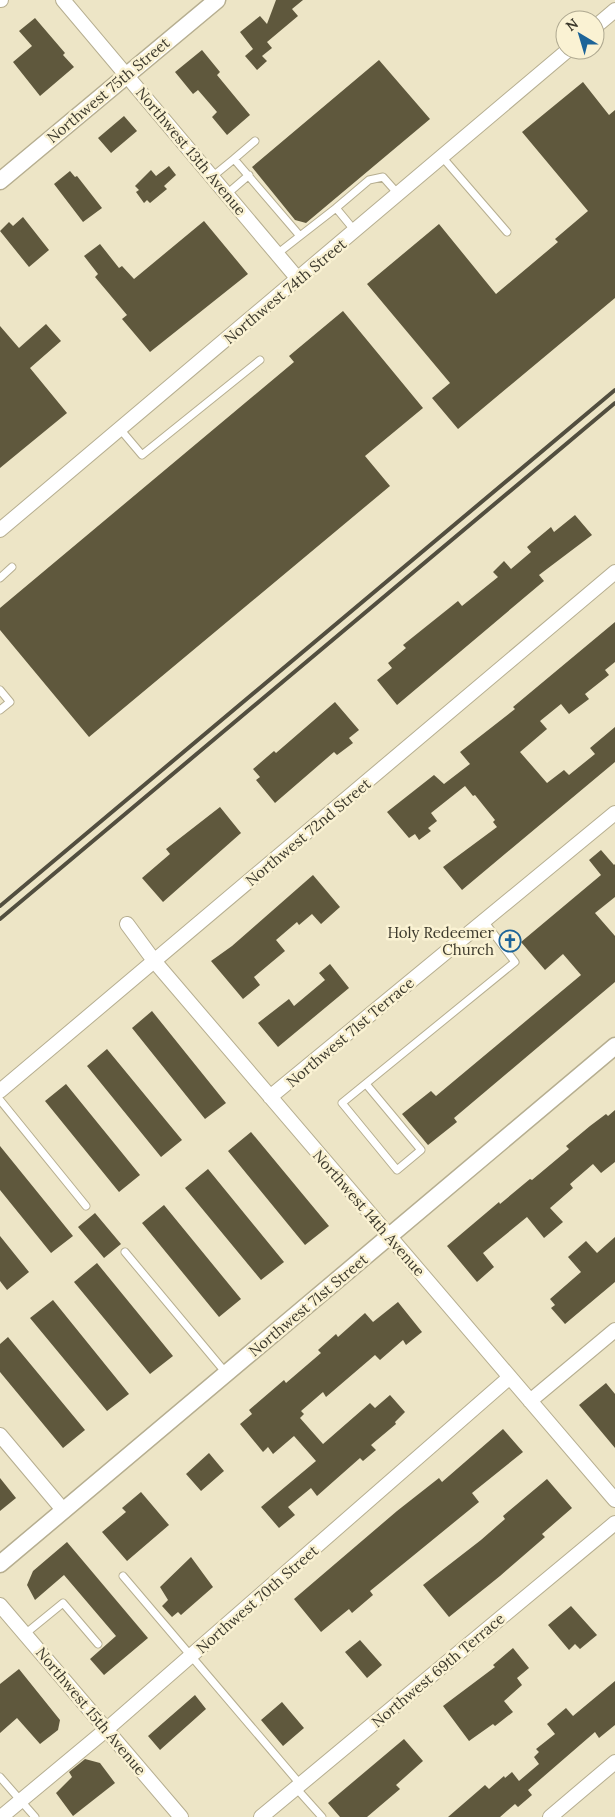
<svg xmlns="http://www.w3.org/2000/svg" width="615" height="1817" viewBox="0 0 615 1817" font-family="Lora,serif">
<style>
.building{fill:#5f583d}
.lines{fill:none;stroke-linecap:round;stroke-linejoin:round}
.service-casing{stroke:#b6ae90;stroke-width:9}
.minor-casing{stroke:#b6ae90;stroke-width:16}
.tertiary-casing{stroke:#b6ae90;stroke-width:19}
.service{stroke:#fff;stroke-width:7}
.minor{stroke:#fff;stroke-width:14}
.tertiary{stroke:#fff;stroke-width:16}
.rail{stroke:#524e3f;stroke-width:4}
.labels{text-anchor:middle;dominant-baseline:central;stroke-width:5;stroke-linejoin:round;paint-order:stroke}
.street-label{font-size:15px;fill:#3c392c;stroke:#faf2d3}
.poi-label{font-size:15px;fill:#3c392c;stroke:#faf2d3;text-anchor:end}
</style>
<rect width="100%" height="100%" fill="#ede5c6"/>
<!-- building -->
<path class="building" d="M 276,0 L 303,0 L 292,9 L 298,16 L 267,42 L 272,48 L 262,56 L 267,61 L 257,70 L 245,56 L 253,49 L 240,32 L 260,16 L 267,24 Z
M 35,18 L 65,53 L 63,55 L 74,67 L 40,96 L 13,62 L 32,46 L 19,31 Z
M 202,50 L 220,72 L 217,75 L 250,115 L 227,135 L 212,117 L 217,112 L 198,90 L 193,94 L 175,72 Z
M 379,60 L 430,119 L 306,223 L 295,220 L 252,167 Z
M 583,82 L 609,115 L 615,110 L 615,298 L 458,429 L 432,398 L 450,383 L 367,284 L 439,224 L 496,294 L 558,242 L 555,239 L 588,211 L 522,132 Z
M 124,116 L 137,131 L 111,153 L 98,138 Z
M 169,166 L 176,175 L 164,186 L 167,189 L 150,203 L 147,200 L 144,203 L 136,192 L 139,190 L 135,186 L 151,170 L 156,176 Z
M 70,171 L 75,177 L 77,176 L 102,208 L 83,222 L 54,184 Z
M 23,217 L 49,250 L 29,267 L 0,231 L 9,222 L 13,226 Z
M 204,221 L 248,274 L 150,352 L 122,319 L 127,315 L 95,277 L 98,274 L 84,256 L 100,244 L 119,268 L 122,266 L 134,279 Z
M 343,311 L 423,408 L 365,456 L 390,486 L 89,737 L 0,630 L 0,608 L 294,362 L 289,356 Z
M 46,324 L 61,341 L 30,368 L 67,413 L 0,468 L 0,326 L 19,348 Z
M 575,515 L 592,535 L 539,575 L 544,581 L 397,705 L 377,680 L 392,668 L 388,663 L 406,648 L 403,645 L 458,601 L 462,606 L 498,577 L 493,572 L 504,561 L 511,569 L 531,552 L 527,547 L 551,527 L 554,532 Z
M 615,622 L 615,662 L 605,670 L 609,675 L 585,694 L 589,699 L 569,714 L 561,704 L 540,721 L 547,729 L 520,752 L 547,783 L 564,770 L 569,775 L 595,754 L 590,748 L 615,727 L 615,762 L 462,890 L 443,867 L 497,827 L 493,822 L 495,820 L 475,795 L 473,796 L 465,786 L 431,813 L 437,821 L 428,828 L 431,831 L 419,840 L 415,834 L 409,838 L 387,812 L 434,775 L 444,784 L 470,764 L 460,752 L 515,709 L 513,707 Z
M 335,702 L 359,730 L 349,738 L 353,743 L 337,755 L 334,752 L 275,803 L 256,780 L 260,777 L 253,769 L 274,751 L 276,753 Z
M 220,807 L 241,833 L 163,902 L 142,878 L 170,854 L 166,849 Z
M 601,850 L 614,865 L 615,864 L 615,897 L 595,913 L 615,936 L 615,982 L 454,1118 L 457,1122 L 428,1145 L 402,1114 L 431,1091 L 436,1096 L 581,975 L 563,954 L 545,970 L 521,942 L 601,875 L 589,860 Z
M 313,875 L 340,907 L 321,924 L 312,914 L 299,925 L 297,922 L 276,940 L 285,951 L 254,977 L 260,985 L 243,999 L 211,961 L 232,946 Z
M 330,964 L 349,988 L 278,1047 L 258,1023 L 289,999 L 294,1006 L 325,980 L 319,973 Z
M 152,1011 L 226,1103 L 205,1119 L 132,1028 Z
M 107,1049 L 182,1140 L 161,1157 L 87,1066 Z
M 66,1084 L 140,1175 L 119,1192 L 45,1101 Z
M 615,1110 L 615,1162 L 601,1173 L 593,1164 L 570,1184 L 573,1188 L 550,1208 L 563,1222 L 544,1238 L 527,1217 L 483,1253 L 494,1267 L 477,1282 L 447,1246 L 499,1202 L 500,1204 L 530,1179 L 532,1180 L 569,1149 L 566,1146 L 590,1126 L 606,1114 L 608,1116 Z
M 251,1132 L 329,1226 L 305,1245 L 228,1151 Z
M 0,1146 L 73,1236 L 51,1253 L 0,1190 Z
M 208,1169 L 284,1262 L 261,1280 L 185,1188 Z
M 164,1205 L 241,1299 L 219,1317 L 142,1223 Z
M 95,1213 L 121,1244 L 104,1258 L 78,1227 Z
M 0,1236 L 29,1272 L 7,1290 L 0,1281 Z
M 615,1237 L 615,1282 L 565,1324 L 551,1308 L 555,1305 L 550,1299 L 581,1272 L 568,1257 L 586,1241 L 597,1253 Z
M 97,1263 L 173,1356 L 150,1374 L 74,1282 Z
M 53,1300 L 129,1394 L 107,1411 L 30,1318 Z
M 398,1302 L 422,1332 L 406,1345 L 403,1340 L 380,1360 L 375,1355 L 326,1397 L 323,1392 L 301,1411 L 304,1414 L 300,1418 L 323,1444 L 370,1403 L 375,1408 L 390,1395 L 405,1412 L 395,1422 L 396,1424 L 371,1445 L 376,1450 L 363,1461 L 360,1458 L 317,1496 L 311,1488 L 288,1507 L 295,1515 L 279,1528 L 261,1507 L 316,1461 L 294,1436 L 273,1454 L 268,1447 L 263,1452 L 240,1424 L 252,1414 L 249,1410 L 284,1380 L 286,1383 L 321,1353 L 318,1350 L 336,1334 L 338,1337 L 365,1313 L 373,1322 Z
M 8,1337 L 85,1430 L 63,1448 L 0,1372 L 0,1344 Z
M 606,1383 L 615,1394 L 615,1448 L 579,1405 Z
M 503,1429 L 523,1452 L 472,1493 L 479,1502 L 370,1591 L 373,1595 L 352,1613 L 349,1609 L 321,1632 L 294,1599 L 397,1511 L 439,1478 L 442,1482 Z
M 209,1453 L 224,1471 L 201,1491 L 186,1474 Z
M 0,1478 L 16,1498 L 0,1511 Z
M 547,1479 L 572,1508 L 542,1534 L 545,1537 L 500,1576 L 449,1617 L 423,1585 L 481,1540 L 505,1519 L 503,1516 Z
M 141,1492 L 169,1525 L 127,1561 L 102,1532 L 126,1512 L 122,1508 Z
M 67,1542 L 148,1638 L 104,1675 L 90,1659 L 116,1636 L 64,1575 L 35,1600 L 27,1585 L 33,1571 Z
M 191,1557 L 213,1587 L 181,1615 L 178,1612 L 172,1617 L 162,1606 L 168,1600 L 160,1587 Z
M 571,1606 L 597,1635 L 580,1649 L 575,1644 L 569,1650 L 548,1625 Z
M 360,1640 L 382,1665 L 367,1678 L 345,1652 Z
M 513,1648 L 529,1668 L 517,1678 L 522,1685 L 504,1701 L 513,1712 L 495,1726 L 493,1724 L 469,1741 L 443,1706 L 495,1667 L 493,1665 Z
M 19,1669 L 60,1720 L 58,1730 L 40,1744 L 17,1718 L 0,1733 L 0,1684 Z
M 615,1681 L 615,1725 L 599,1738 L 595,1732 L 528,1790 L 532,1795 L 518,1807 L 515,1804 L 500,1817 L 448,1817 L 485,1785 L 489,1789 L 504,1776 L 505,1778 L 512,1772 L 519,1781 L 539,1764 L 534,1757 L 539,1752 L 536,1749 L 555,1734 L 547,1724 L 566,1708 L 573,1716 Z
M 195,1695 L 206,1709 L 160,1750 L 148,1736 Z
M 282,1702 L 304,1728 L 283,1746 L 261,1720 Z
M 404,1739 L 423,1761 L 396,1785 L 400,1789 L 367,1817 L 340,1817 L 328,1803 Z
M 85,1759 L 100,1763 L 115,1783 L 73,1816 L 56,1793 L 72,1777 L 69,1772 Z"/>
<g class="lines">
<!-- service casing -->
<g class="service-casing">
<path id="service" d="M 255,141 L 234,159 L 300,236 L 336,208
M 443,158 L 507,232
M 212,177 L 234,159
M 227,194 L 249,175
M 355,231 L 336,208 L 369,180 L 383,177 L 399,195
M 277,254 L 300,236
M 120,429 L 142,455 L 260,360
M 0,578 L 12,567
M 0,690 L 10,702 L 0,710
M 366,1084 L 421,1150 L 397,1170 L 342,1103 L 515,962 L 484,921
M 0,1100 L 86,1206
M 125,1252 L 226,1373
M 123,1576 L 300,1784
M 25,1634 L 63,1603 L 98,1644
M 0,1777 L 35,1817
M 296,1788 L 322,1817"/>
</g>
<!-- minor casing -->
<g class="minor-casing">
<path id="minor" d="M 0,0 L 1,0
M 63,0 L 298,279
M 595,27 L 615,10
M 0,530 L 568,50
M 127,924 L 155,962 L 615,1500
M 0,1091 L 615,572
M 270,1097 L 615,813
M 530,1401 L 615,1330
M 0,1435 L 64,1511
M 0,1605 L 181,1817
M 1,1817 L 107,1729 L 510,1377
M 261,1817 L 615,1523
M 550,1817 L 615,1762"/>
</g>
<!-- tertiary casing -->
<g class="tertiary-casing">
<path id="tertiary" d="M 0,181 L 217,0
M 0,1564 L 615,1046"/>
</g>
<!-- service -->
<use href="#service" class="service"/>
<!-- minor -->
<use href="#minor" class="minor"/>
<!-- tertiary -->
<use href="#tertiary" class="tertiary"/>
<!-- rail -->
<path class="rail" d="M 0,906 L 615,390
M 0,919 L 615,403"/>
</g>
<!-- icons -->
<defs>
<g id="church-ring" transform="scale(1.125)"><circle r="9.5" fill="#faf2d3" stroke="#1d6498" stroke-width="1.5"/><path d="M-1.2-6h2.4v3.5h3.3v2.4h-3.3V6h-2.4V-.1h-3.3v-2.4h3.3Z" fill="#1d6498"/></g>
</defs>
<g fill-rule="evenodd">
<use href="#church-ring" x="510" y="941"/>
</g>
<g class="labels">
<!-- street labels -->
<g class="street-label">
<text transform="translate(108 90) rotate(-40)">Northwest 75th Street</text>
<text transform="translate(191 151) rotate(50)">Northwest 13th Avenue</text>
<text transform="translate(285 291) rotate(-40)">Northwest 74th Street</text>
<text transform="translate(308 832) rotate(-40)">Northwest 72nd Street</text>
<text transform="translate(350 1032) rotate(-40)">Northwest 71st Terrace</text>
<text transform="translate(369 1213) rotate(49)">Northwest 14th Avenue</text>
<text transform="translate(308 1305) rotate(-40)">Northwest 71st Street</text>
<text transform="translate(257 1599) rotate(-41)">Northwest 70th Street</text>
<text transform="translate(438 1670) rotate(-40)">Northwest 69th Terrace</text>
<text transform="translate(91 1711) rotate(50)">Northwest 15th Avenue</text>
</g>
<!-- poi labels -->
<g class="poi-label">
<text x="494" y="932">Holy Redeemer<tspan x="494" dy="17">Church</tspan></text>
</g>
</g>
<!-- north arrow -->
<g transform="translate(580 35) rotate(322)"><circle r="24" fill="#faf2d3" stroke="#aea890"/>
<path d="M0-4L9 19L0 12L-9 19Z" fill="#1d6498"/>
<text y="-8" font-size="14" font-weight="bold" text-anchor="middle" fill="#3c392c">N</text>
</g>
</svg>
